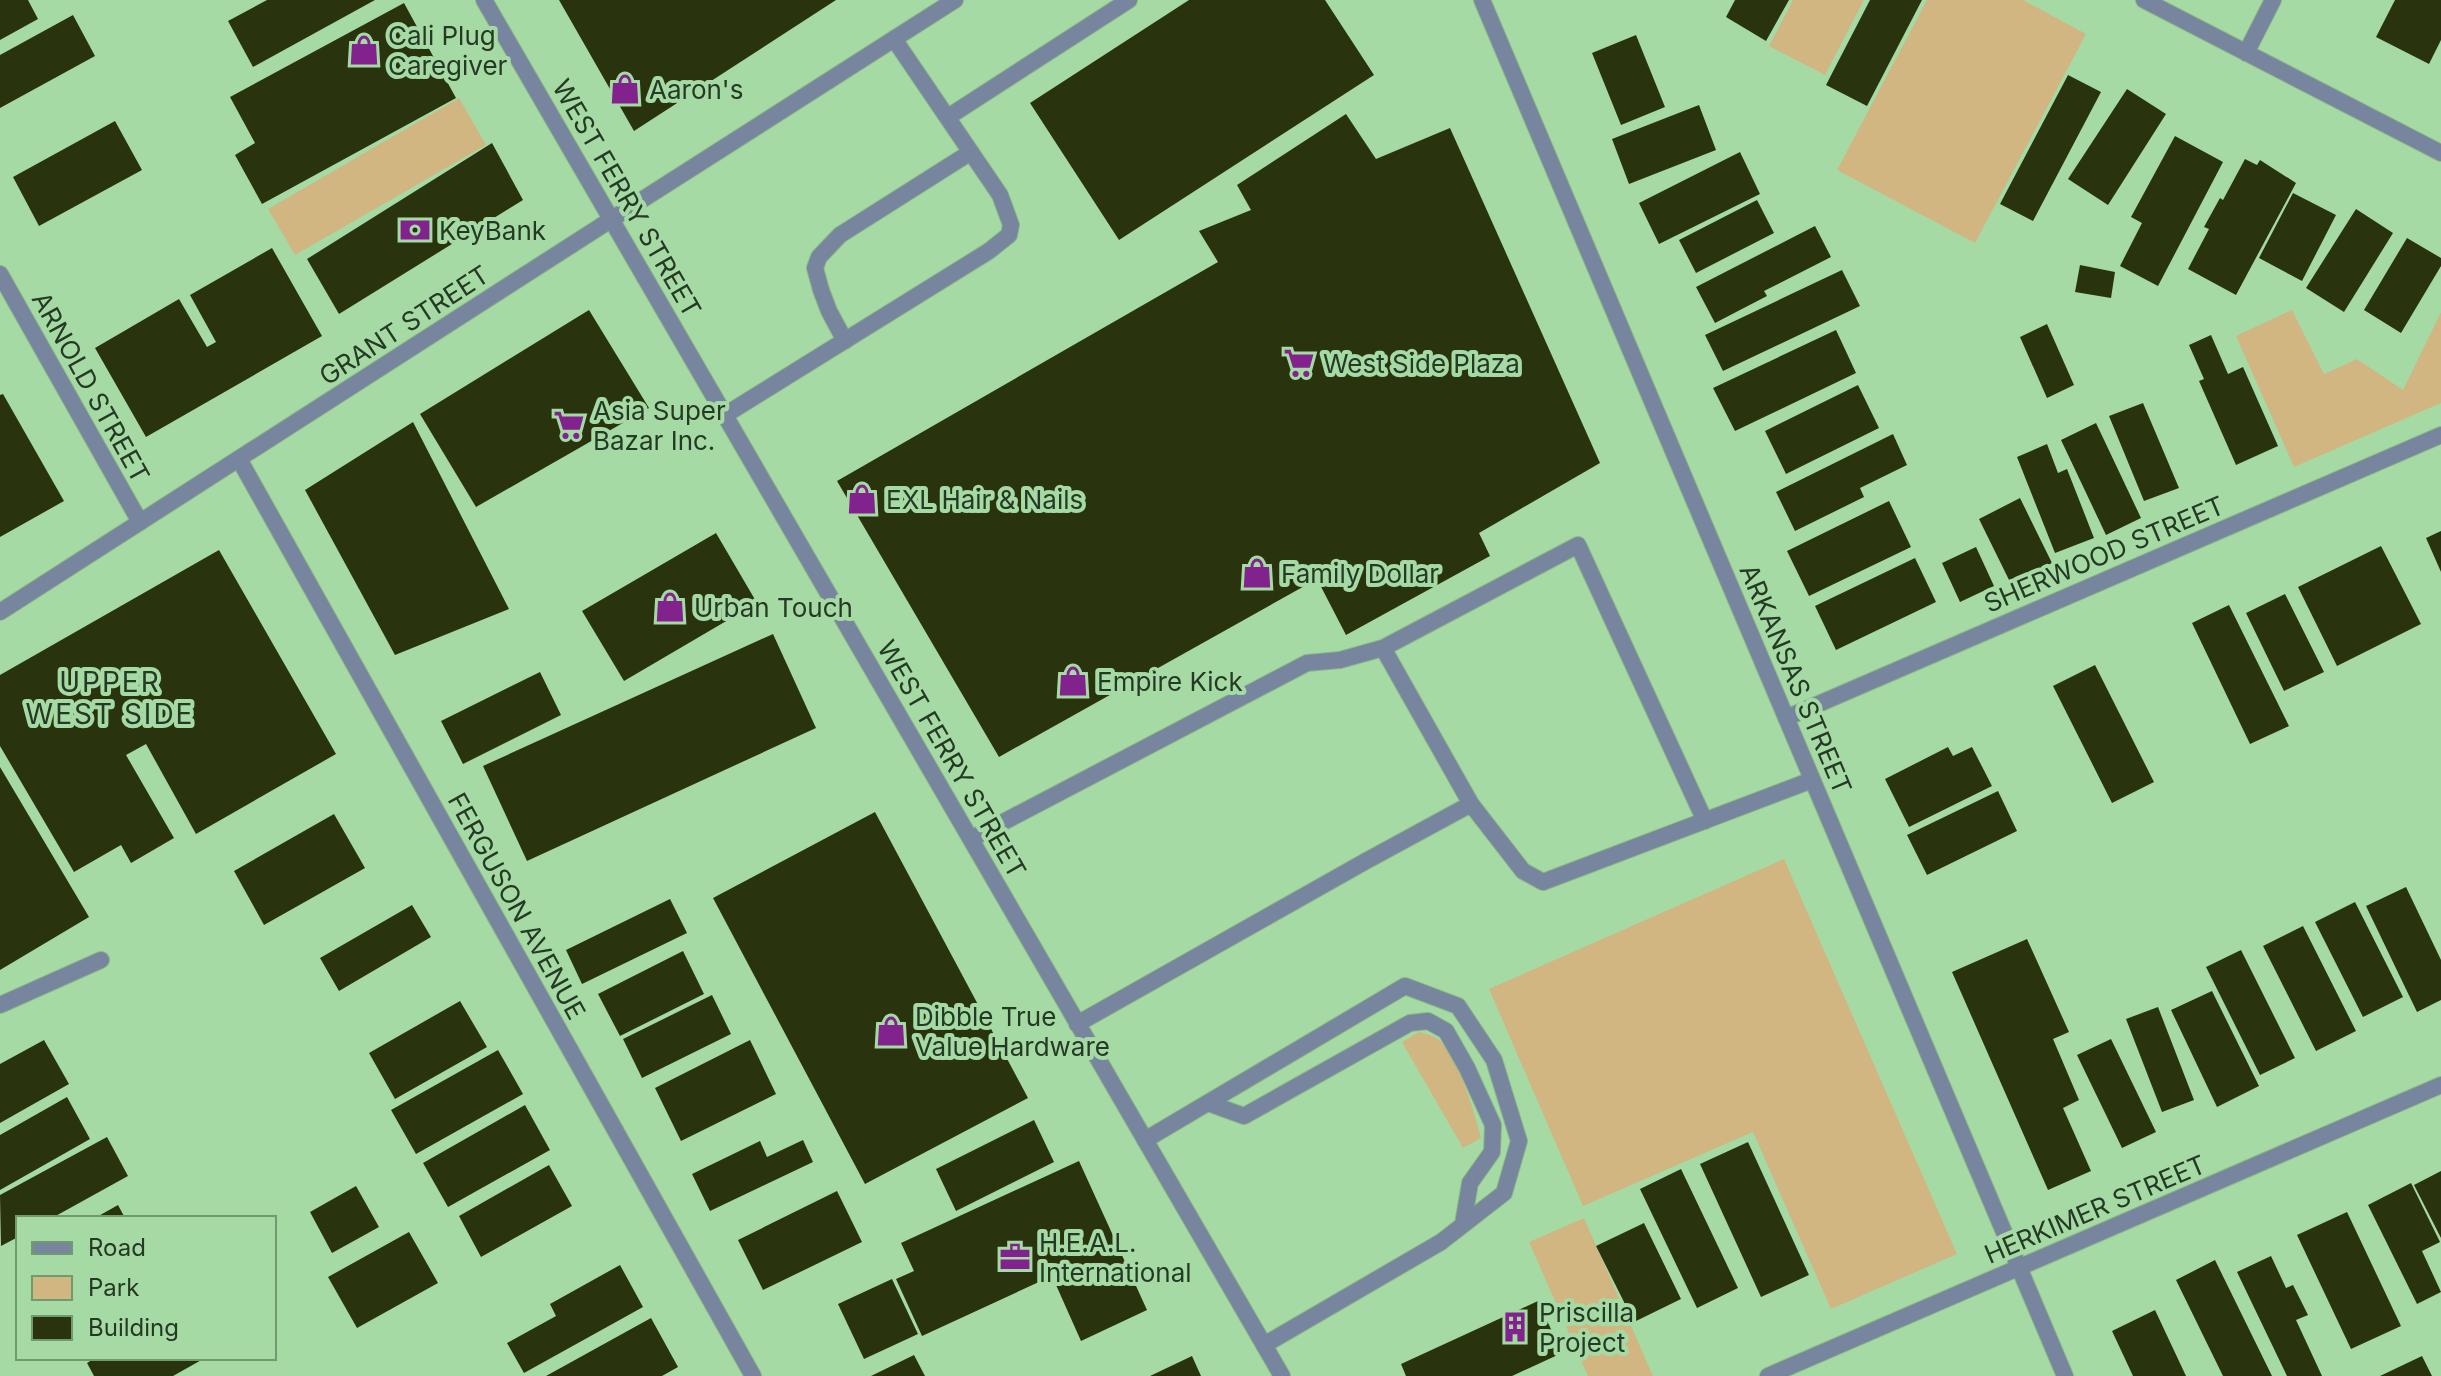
<svg xmlns="http://www.w3.org/2000/svg" width="2441" height="1376" viewBox="0 0 2441 1376" font-family="Inter,sans-serif">
<style>
.green{fill:#d1b681}
.building{fill:#29340e}
.lines{fill:none;stroke-linecap:round;stroke-linejoin:round}
.service-casing{stroke:#8ab788;stroke-width:18}
.minor-casing{stroke:#8ab788;stroke-width:18}
.tertiary-casing{stroke:#8ab788;stroke-width:18}
.service{stroke:#78859e;stroke-width:16}
.minor{stroke:#78859e;stroke-width:16}
.tertiary{stroke:#78859e;stroke-width:16}
.labels{text-anchor:middle;dominant-baseline:central;stroke-width:8;stroke-linejoin:round;paint-order:stroke}
.poi-label{font-size:26px;fill:#253a24;stroke:#a6daa4;text-anchor:start}
.street-label{font-size:26px;fill:#253a24;stroke:#a6daa4}
.neighbourhood-label{font-size:28px;letter-spacing:2px;fill:#253a24;stroke:#a6daa4}
</style>
<rect width="100%" height="100%" fill="#a6daa4"/>
<!-- green -->
<path class="green" d="M 1793,0 L 1864,0 L 1825,75 L 1769,46 Z
M 1927,0 L 2023,0 L 2086,34 L 1975,243 L 1837,170 Z
M 459,98 L 486,145 L 295,255 L 268,209 Z
M 2292,310 L 2324,374 L 2357,359 L 2403,390 L 2441,312 L 2441,403 L 2294,467 L 2236,336 Z
M 1784,859 L 1957,1254 L 1831,1309 L 1753,1132 L 1583,1206 L 1489,989 Z
M 1419,1032 C 1427,1034 1437,1036 1442,1043 C 1460,1063 1474,1111 1481,1138 L 1463,1148 L 1402,1042 Z
M 1584,1218 L 1653,1376 L 1588,1376 L 1529,1242 Z"/>
<!-- building -->
<path class="building" d="M 0,0 L 28,0 L 38,19 L 0,40 Z
M 267,0 L 375,0 L 253,67 L 228,21 Z
M 559,0 L 836,0 L 634,131 Z
M 1189,0 L 1325,0 L 1374,75 L 1119,240 L 1030,103 Z
M 1735,0 L 1789,0 L 1766,41 L 1726,17 Z
M 1870,0 L 1922,0 L 1867,106 L 1826,85 Z
M 2395,0 L 2441,0 L 2441,40 L 2429,64 L 2376,37 Z
M 404,3 L 456,98 L 262,204 L 235,155 L 255,143 L 230,97 Z
M 73,15 L 95,56 L 0,108 L 0,55 Z
M 1636,35 L 1665,107 L 1621,125 L 1592,53 Z
M 2068,75 L 2101,92 L 2033,221 L 2000,204 Z
M 2127,89 L 2166,114 L 2108,205 L 2068,179 Z
M 1699,105 L 1716,150 L 1629,184 L 1612,139 Z
M 1346,114 L 1376,159 L 1450,128 L 1600,463 L 1479,533 L 1490,556 L 1346,635 L 1317,579 L 999,757 L 837,481 L 1218,262 L 1199,231 L 1251,210 L 1237,185 Z
M 115,121 L 142,170 L 39,226 L 13,177 Z
M 2175,136 L 2223,162 L 2158,286 L 2120,266 L 2142,223 L 2131,217 Z
M 492,143 L 523,200 L 339,314 L 307,259 Z
M 1740,152 L 1760,194 L 1659,244 L 1639,203 Z
M 2245,159 L 2257,165 L 2260,160 L 2296,183 L 2236,295 L 2188,269 L 2209,229 L 2204,227 L 2220,198 L 2223,200 Z
M 2293,193 L 2336,215 L 2302,281 L 2259,258 Z
M 1757,200 L 1774,233 L 1696,273 L 1679,240 Z
M 2356,209 L 2393,233 L 2344,312 L 2306,288 Z
M 1815,226 L 1831,257 L 1764,291 L 1767,296 L 1715,323 L 1696,287 Z
M 2407,238 L 2441,258 L 2441,266 L 2401,333 L 2364,310 Z
M 272,248 L 322,336 L 146,437 L 95,348 L 179,299 L 207,347 L 216,342 L 190,295 Z
M 2080,265 L 2115,272 L 2111,298 L 2075,292 Z
M 1842,270 L 1860,306 L 1723,371 L 1705,335 Z
M 589,310 L 649,408 L 476,507 L 420,414 Z
M 2047,324 L 2074,385 L 2047,398 L 2020,337 Z
M 1836,330 L 1856,373 L 1735,431 L 1713,388 Z
M 2211,335 L 2228,374 L 2243,367 L 2278,446 L 2236,465 L 2199,381 L 2204,379 L 2189,345 Z
M 1858,385 L 1879,428 L 1786,474 L 1765,431 Z
M 3,394 L 64,501 L 0,537 L 0,395 Z
M 2143,403 L 2179,488 L 2144,501 L 2109,416 Z
M 413,422 L 509,609 L 395,655 L 305,490 Z
M 2096,423 L 2141,518 L 2106,535 L 2061,440 Z
M 1893,434 L 1907,465 L 1860,488 L 1864,497 L 1795,531 L 1776,492 Z
M 2047,444 L 2058,473 L 2067,469 L 2094,538 L 2055,553 L 2017,457 Z
M 2020,498 L 2052,563 L 2011,584 L 1979,519 Z
M 1889,501 L 1911,547 L 1809,596 L 1787,551 Z
M 2441,531 L 2441,572 L 2426,538 Z
M 716,533 L 757,603 L 624,681 L 582,611 Z
M 2381,546 L 2421,624 L 2337,666 L 2298,587 Z
M 1976,547 L 1994,586 L 1960,602 L 1942,563 Z
M 219,550 L 336,754 L 196,834 L 146,744 L 126,755 L 174,838 L 131,863 L 121,845 L 74,872 L 0,746 L 0,675 Z
M 1915,558 L 1936,602 L 1836,650 L 1815,606 Z
M 2285,594 L 2324,672 L 2284,691 L 2246,613 Z
M 2229,605 L 2289,726 L 2250,744 L 2192,623 Z
M 773,634 L 816,728 L 527,861 L 483,766 Z
M 2095,665 L 2154,782 L 2112,803 L 2053,686 Z
M 540,672 L 561,715 L 463,764 L 441,721 Z
M 1948,747 L 1953,756 L 1972,747 L 1992,786 L 1909,827 L 1885,779 Z
M 0,767 L 89,917 L 0,970 Z
M 1998,791 L 2017,831 L 1927,875 L 1907,835 Z
M 875,812 L 1028,1098 L 865,1184 L 713,898 Z
M 334,814 L 365,868 L 264,925 L 234,871 Z
M 2406,887 L 2441,960 L 2441,1000 L 2417,1012 L 2366,906 Z
M 670,899 L 687,933 L 582,984 L 566,950 Z
M 2355,902 L 2403,997 L 2363,1017 L 2315,922 Z
M 412,905 L 431,937 L 339,991 L 320,958 Z
M 2303,926 L 2356,1031 L 2316,1051 L 2263,946 Z
M 2027,939 L 2069,1032 L 2053,1039 L 2079,1100 L 2063,1108 L 2091,1171 L 2048,1190 L 1952,972 Z
M 2241,950 L 2295,1058 L 2260,1075 L 2206,967 Z
M 683,951 L 704,994 L 620,1036 L 598,994 Z
M 2212,991 L 2259,1086 L 2217,1107 L 2171,1010 Z
M 712,995 L 731,1034 L 642,1078 L 623,1039 Z
M 460,1001 L 487,1047 L 395,1099 L 369,1053 Z
M 2158,1007 L 2194,1100 L 2162,1112 L 2126,1019 Z
M 2111,1039 L 2156,1132 L 2122,1148 L 2077,1055 Z
M 44,1040 L 69,1084 L 0,1123 L 0,1064 Z
M 750,1040 L 776,1094 L 681,1141 L 655,1088 Z
M 498,1050 L 523,1094 L 416,1154 L 391,1110 Z
M 67,1097 L 90,1139 L 0,1190 L 0,1135 Z
M 525,1105 L 550,1150 L 448,1207 L 423,1163 Z
M 1034,1120 L 1054,1162 L 956,1211 L 936,1169 Z
M 107,1137 L 128,1176 L 52,1218 L 18,1218 L 18,1237 L 1,1246 L 0,1195 Z
M 803,1140 L 813,1162 L 710,1211 L 692,1174 L 760,1141 L 767,1157 Z
M 1748,1142 L 1809,1275 L 1761,1297 L 1700,1164 Z
M 1079,1161 L 1147,1310 L 1081,1341 L 1052,1276 L 922,1336 L 896,1279 L 914,1271 L 901,1243 Z
M 549,1165 L 572,1206 L 481,1257 L 459,1216 Z
M 1681,1169 L 1738,1288 L 1697,1308 L 1640,1189 Z
M 2441,1171 L 2441,1238 L 2414,1185 Z
M 2411,1183 L 2440,1242 L 2422,1251 L 2441,1292 L 2417,1304 L 2368,1205 Z
M 356,1186 L 379,1227 L 332,1253 L 310,1212 Z
M 837,1191 L 862,1242 L 763,1290 L 738,1240 Z
M 118,1205 L 125,1218 L 95,1218 Z
M 2347,1212 L 2401,1326 L 2351,1349 L 2297,1235 Z
M 1644,1223 L 1681,1299 L 1634,1322 L 1596,1246 Z
M 409,1232 L 438,1283 L 357,1328 L 328,1277 Z
M 2271,1256 L 2286,1288 L 2293,1285 L 2308,1315 L 2296,1320 L 2322,1376 L 2287,1376 L 2237,1272 Z
M 2215,1260 L 2272,1376 L 2223,1376 L 2176,1280 Z
M 620,1265 L 643,1307 L 524,1373 L 507,1343 L 556,1316 L 550,1304 Z
M 892,1279 L 918,1334 L 864,1359 L 838,1304 Z
M 1538,1301 L 1562,1353 L 1512,1376 L 1406,1376 L 1401,1364 Z
M 2155,1310 L 2186,1376 L 2133,1376 L 2112,1331 Z
M 651,1318 L 678,1367 L 662,1376 L 546,1376 Z
M 914,1355 L 925,1376 L 871,1376 Z
M 1192,1356 L 1201,1376 L 1150,1376 Z
M 2422,1356 L 2432,1376 L 2380,1376 Z
M 95,1358 L 205,1358 L 173,1376 L 94,1376 L 87,1363 Z"/>
<g class="lines">
<!-- service casing -->
<g class="service-casing">
<path id="service" d="M 948,117 L 1129,0
M 845,341 L 829,311 L 821,290 L 815,268 L 819,257 L 840,235 L 971,152
M 725,415 L 989,251 L 1009,235 L 1011,225 L 1000,195 L 894,39
M 1705,821 L 1578,545 L 1383,648 L 1471,804 L 1523,871 L 1543,882 L 1812,780
M 971,839 L 1307,663 L 1340,660 L 1383,648
M 0,1005 L 101,960
M 1077,1024 L 1366,861 L 1471,804
M 1208,1103 L 1244,1116 L 1410,1023 L 1428,1021 L 1446,1031 L 1467,1068 L 1493,1125 L 1492,1152 L 1470,1183 L 1463,1224
M 1145,1140 L 1405,986 L 1458,1006 L 1494,1060 L 1519,1141 L 1504,1193 L 1441,1242 L 1264,1345"/>
</g>
<!-- minor casing -->
<g class="minor-casing">
<path id="minor" d="M 1482,0 L 2065,1376
M 2144,0 L 2441,153
M 2246,53 L 2273,0
M 612,219 L 955,0
M 0,274 L 140,522
M 239,459 L 753,1376
M 1786,718 L 2441,435
M 1768,1376 L 2441,1085"/>
</g>
<!-- tertiary casing -->
<g class="tertiary-casing">
<path id="tertiary" d="M 484,0 L 1282,1376
M 0,612 L 612,219"/>
</g>
<!-- service -->
<use href="#service" class="service"/>
<!-- minor -->
<use href="#minor" class="minor"/>
<!-- tertiary -->
<use href="#tertiary" class="tertiary"/>
</g>
<!-- icons -->
<defs>
<g id="shop-bare" transform="scale(2.4)"><path d="M-5-2.5h2.3a2.7 3.5 0 0 1 5.4 0H5L5.5 6h-11ZM-1.5-2.5h3a1.5 2.3 0 0 0-3 0Z" fill="#82228d" stroke="#a6daa4" stroke-width="2.5" paint-order="stroke"/></g>
<g id="bank-bare" transform="scale(2.4)"><path d="M-6-4H6V4H-6ZM0-2.3a2.3 2.3 0 1 0 0 4.6a2.3 2.3 0 1 0 0-4.6Z" fill="#82228d" stroke="#a6daa4" stroke-width="2.5" paint-order="stroke"/></g>
<g id="supermarket-bare" transform="scale(2.4)"><path d="M-6-5.5h2.5l.6 2H6L4.5 2H-2.5L-4.4-4H-6ZM-1.5 3.2a1.3 1.3 0 1 0 .1 0ZM3 3.2a1.3 1.3 0 1 0 .1 0Z" fill="#82228d" stroke="#a6daa4" stroke-width="2.5" paint-order="stroke"/></g>
<g id="office-bare" transform="scale(2.4)"><path d="M-6-3h4V-5.5h4V-3h4V5H-6ZM-1-4.5V-3h2v-1.5ZM-6 0V1H6V0Z" fill="#82228d" stroke="#a6daa4" stroke-width="2.5" paint-order="stroke"/></g>
<g id="building-bare" transform="scale(2.4)"><path d="M-4-6H4V6H1V3H-1V6H-4ZM-2.5-4.3h1.7v1.8h-1.7ZM.8-4.3h1.7v1.8H.8ZM-2.5-1h1.7V.8h-1.7ZM.8-1h1.7V.8H.8Z" fill="#82228d" stroke="#a6daa4" stroke-width="2.5" paint-order="stroke"/></g>
</defs>
<g fill-rule="evenodd">
<use href="#shop-bare" x="364" y="50"/>
<use href="#shop-bare" x="625" y="89"/>
<use href="#bank-bare" x="415" y="230"/>
<use href="#supermarket-bare" x="1299" y="363"/>
<use href="#supermarket-bare" x="569" y="425"/>
<use href="#shop-bare" x="862" y="499"/>
<use href="#shop-bare" x="1257" y="573"/>
<use href="#shop-bare" x="670" y="607"/>
<use href="#shop-bare" x="1073" y="681"/>
<use href="#shop-bare" x="891" y="1031"/>
<use href="#office-bare" x="1015" y="1257"/>
<use href="#building-bare" x="1515" y="1327"/>
</g>
<g class="labels">
<!-- poi labels -->
<g class="poi-label">
<text x="388" y="35">Cali Plug<tspan x="388" dy="30">Caregiver</tspan></text>
<text x="649" y="89">Aaron's</text>
<text x="439" y="230">KeyBank</text>
<text x="1323" y="363">West Side Plaza</text>
<text x="593" y="410">Asia Super<tspan x="593" dy="30">Bazar Inc.</tspan></text>
<text x="886" y="499">EXL Hair &amp; Nails</text>
<text x="1281" y="573">Family Dollar</text>
<text x="694" y="607">Urban Touch</text>
<text x="1097" y="681">Empire Kick</text>
<text x="915" y="1016">Dibble True<tspan x="915" dy="30">Value Hardware</tspan></text>
<text x="1039" y="1242">H.E.A.L.<tspan x="1039" dy="30">International</tspan></text>
<text x="1539" y="1312">Priscilla<tspan x="1539" dy="30">Project</tspan></text>
</g>
<!-- street labels -->
<g class="street-label">
<text transform="translate(627 198) rotate(60)">WEST FERRY STREET</text>
<text transform="translate(404 325) rotate(-33)">GRANT STREET</text>
<text transform="translate(91 387) rotate(61)">ARNOLD STREET</text>
<text transform="translate(2104 554) rotate(-23)">SHERWOOD STREET</text>
<text transform="translate(1796 679) rotate(67)">ARKANSAS STREET</text>
<text transform="translate(952 759) rotate(60)">WEST FERRY STREET</text>
<text transform="translate(517 906) rotate(61)">FERGUSON AVENUE</text>
<text transform="translate(2095 1209) rotate(-23)">HERKIMER STREET</text>
</g>
<!-- neighbourhood labels -->
<g class="neighbourhood-label">
<text x="110" y="682">UPPER<tspan x="110" dy="32">WEST SIDE</tspan></text>
</g>
</g>
<!-- legend -->
<rect x="16" y="1216" width="260" height="144" fill="#a6daa4" stroke="#729a71" stroke-width="2"/>
<rect x="32" y="1242" width="40" height="12" fill="#78859e" stroke="#729a71" stroke-width="2"/>
<text x="88" y="1256" font-size="24" fill="#253a24">Road</text>
<rect x="32" y="1276" width="40" height="24" fill="#d1b681" stroke="#729a71" stroke-width="2"/>
<text x="88" y="1296" font-size="24" fill="#253a24">Park</text>
<rect x="32" y="1316" width="40" height="24" fill="#29340e" stroke="#729a71" stroke-width="2"/>
<text x="88" y="1336" font-size="24" fill="#253a24">Building</text>
</svg>
